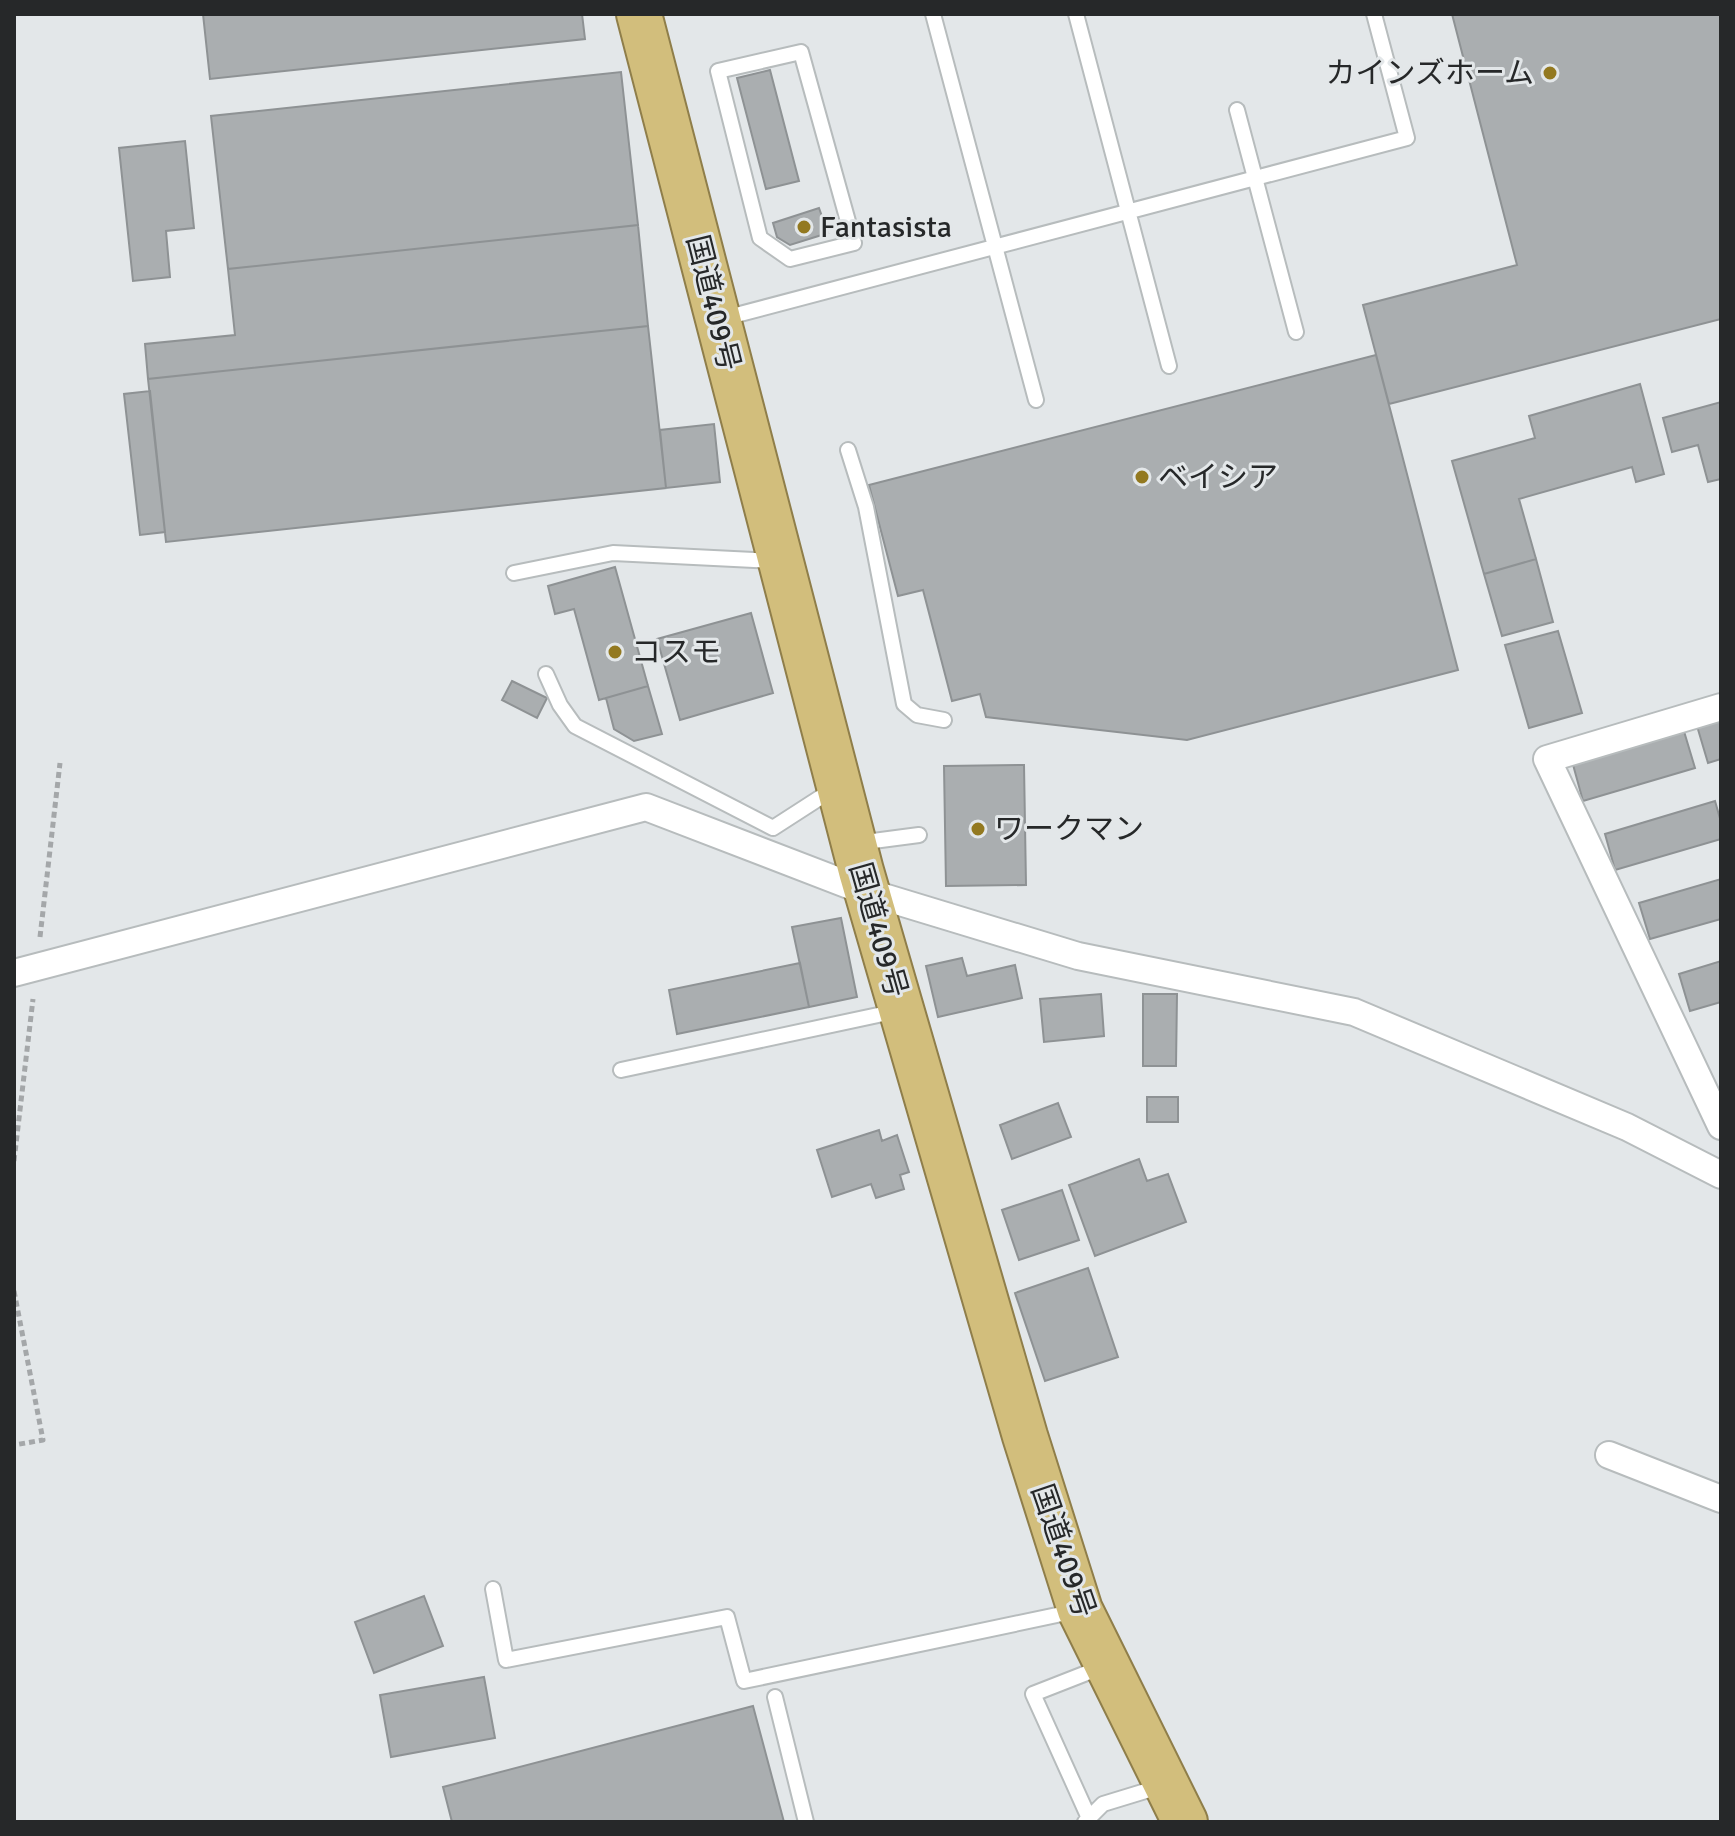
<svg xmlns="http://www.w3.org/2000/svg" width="1735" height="1836" viewBox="0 0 1735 1836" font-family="Signika,'Noto Sans JP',sans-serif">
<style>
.building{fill:#aaaeb0;stroke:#8e9294;stroke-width:2}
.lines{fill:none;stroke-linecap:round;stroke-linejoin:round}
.service-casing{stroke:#b7bcbd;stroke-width:18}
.minor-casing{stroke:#b7bcbd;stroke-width:30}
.trunk-casing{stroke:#8f7e4a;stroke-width:48}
.path{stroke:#a4a7a9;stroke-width:5;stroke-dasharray:6 4;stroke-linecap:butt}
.service{stroke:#fff;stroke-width:14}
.minor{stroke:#fff;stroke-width:26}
.trunk{stroke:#d2be7c;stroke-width:44}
.poi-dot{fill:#937920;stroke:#e3e7e9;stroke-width:3}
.labels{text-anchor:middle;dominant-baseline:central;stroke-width:6;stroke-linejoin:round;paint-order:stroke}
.poi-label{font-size:30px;fill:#262829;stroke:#e3e7e9;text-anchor:start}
.street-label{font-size:30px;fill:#262829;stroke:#e3e7e9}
</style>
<rect width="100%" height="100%" fill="#e3e7e9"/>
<!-- building -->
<path class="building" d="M 203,14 L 582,14 L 585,39 L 210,79 Z
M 1452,14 L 1721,14 L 1721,319 L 1389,404 L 1363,305 L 1517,265 Z
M 770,70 L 799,181 L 766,189 L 737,78 Z
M 621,72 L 638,225 L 228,269 L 211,116 Z
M 185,141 L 194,228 L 166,231 L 170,277 L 133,281 L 119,148 Z
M 819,208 L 828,233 L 790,245 L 777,237 L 773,223 Z
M 638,225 L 648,326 L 148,379 L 145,344 L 235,335 L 228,269 Z
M 648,326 L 666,488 L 166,542 L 148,379 Z
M 1376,355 L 1458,670 L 1187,740 L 986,717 L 980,694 L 952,701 L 923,590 L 898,596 L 869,485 Z
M 1640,384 L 1664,474 L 1636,482 L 1632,467 L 1519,499 L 1536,559 L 1484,574 L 1452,461 L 1535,438 L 1529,416 Z
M 150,391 L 165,532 L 140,535 L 124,394 Z
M 1721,402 L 1721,479 L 1708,482 L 1698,445 L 1672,452 L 1663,418 Z
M 714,424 L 720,482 L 666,488 L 660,430 Z
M 1536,559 L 1553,622 L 1502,636 L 1484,574 Z
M 615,567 L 648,686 L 599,700 L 574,609 L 555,614 L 548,586 Z
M 751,613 L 773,693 L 680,720 L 657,639 Z
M 1558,631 L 1582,713 L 1529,728 L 1505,645 Z
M 512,681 L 547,698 L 537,718 L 502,700 Z
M 648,686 L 662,734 L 634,741 L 614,729 L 606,698 Z
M 1721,719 L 1721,759 L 1708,763 L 1697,726 Z
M 1683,728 L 1695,768 L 1583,801 L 1572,761 Z
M 1024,765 L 1026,885 L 946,886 L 944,766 Z
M 1715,801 L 1721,822 L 1721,839 L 1615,870 L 1605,834 Z
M 1721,879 L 1721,919 L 1650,939 L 1639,903 Z
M 841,918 L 857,997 L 809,1007 L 792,927 Z
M 962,958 L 967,976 L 1015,965 L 1022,998 L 938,1017 L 926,966 Z
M 1721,961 L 1721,1002 L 1690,1011 L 1679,974 Z
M 800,963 L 809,1007 L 677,1034 L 669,990 Z
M 1101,994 L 1104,1036 L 1044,1042 L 1040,999 Z
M 1143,994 L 1177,994 L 1176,1066 L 1143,1066 Z
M 1147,1097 L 1178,1097 L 1178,1122 L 1147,1122 Z
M 1058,1103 L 1071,1137 L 1012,1159 L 1000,1125 Z
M 879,1130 L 882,1141 L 897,1135 L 909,1172 L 900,1175 L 904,1189 L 876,1198 L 871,1184 L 832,1197 L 817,1150 Z
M 1139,1159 L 1147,1181 L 1168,1174 L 1186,1222 L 1095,1256 L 1069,1185 Z
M 1062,1190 L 1079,1240 L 1019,1260 L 1002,1210 Z
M 1088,1268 L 1118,1357 L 1045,1381 L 1015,1293 Z
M 424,1596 L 443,1646 L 374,1673 L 355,1622 Z
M 484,1677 L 495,1738 L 391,1757 L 380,1695 Z
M 753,1706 L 784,1822 L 452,1822 L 443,1787 Z"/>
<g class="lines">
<!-- service casing -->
<g class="service-casing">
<path id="service" d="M 933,14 L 1036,400
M 1076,14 L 1169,366
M 801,52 L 854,243 L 790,259 L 760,238 L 718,71 Z
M 1237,110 L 1296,332
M 721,319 L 1407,138 L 1374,14
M 848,450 L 866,507 L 904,704 L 917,715 L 944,720
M 514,573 L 613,553 L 776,561
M 546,674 L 560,705 L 575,726 L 773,828 L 835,788
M 858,843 L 919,835
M 621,1070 L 897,1011
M 493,1589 L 506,1660 L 727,1617 L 744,1681 L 1076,1611
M 775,1697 L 806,1822
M 1089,1818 L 1033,1694 L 1102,1667
M 1085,1822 L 1103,1804 L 1162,1786"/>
</g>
<!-- minor casing -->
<g class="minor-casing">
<path id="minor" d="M 1721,707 L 1547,759 L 1721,1126
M 14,973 L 646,807 L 867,892 L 1078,956 L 1354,1012 L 1627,1127 L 1721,1175
M 1609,1455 L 1721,1499"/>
</g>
<!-- trunk casing -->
<g class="trunk-casing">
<path id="trunk" d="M 639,14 L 861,871 L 1025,1436 L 1080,1610 L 1185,1822"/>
</g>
<!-- path -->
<path class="path" d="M 40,937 L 60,763
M 14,1161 L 33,999
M 14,1291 L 43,1440 L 14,1445"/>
<!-- service -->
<use href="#service" class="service"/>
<!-- minor -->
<use href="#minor" class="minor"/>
<!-- trunk -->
<use href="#trunk" class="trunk"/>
</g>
<!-- markers -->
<g class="poi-dot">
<circle cx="1550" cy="73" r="8"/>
<circle cx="804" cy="227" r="8"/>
<circle cx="1142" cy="477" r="8"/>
<circle cx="615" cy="652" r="8"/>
<circle cx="978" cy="829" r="8"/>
</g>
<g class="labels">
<!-- poi labels -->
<g class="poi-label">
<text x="1534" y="73" text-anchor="end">カインズホーム</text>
<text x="820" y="227">Fantasista</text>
<text x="1158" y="477">ベイシア</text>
<text x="631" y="652">コスモ</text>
<text x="994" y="829">ワークマン</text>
</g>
<!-- street labels -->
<g class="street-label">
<text transform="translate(713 303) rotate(76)">国道409号</text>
<text transform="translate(878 930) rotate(74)">国道409号</text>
<text transform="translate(1063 1551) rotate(71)">国道409号</text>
</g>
</g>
<!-- border -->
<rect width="1735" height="1836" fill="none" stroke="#262829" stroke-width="32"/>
</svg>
